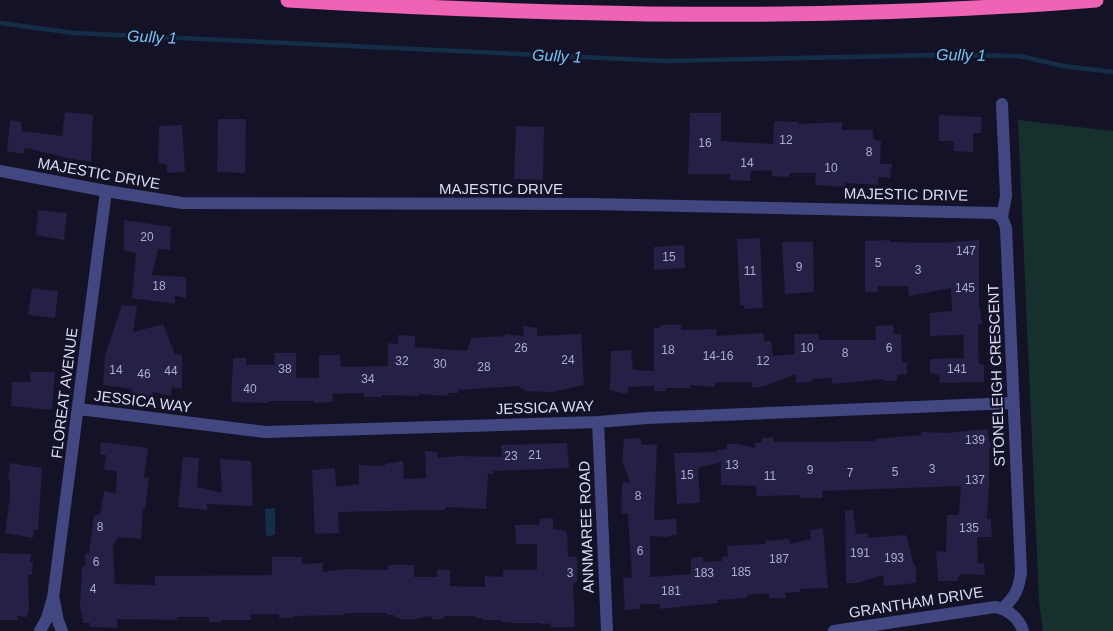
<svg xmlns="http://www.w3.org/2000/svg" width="1113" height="631" viewBox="0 0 1113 631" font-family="Arial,sans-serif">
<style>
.green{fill:#16302d}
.water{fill:#142e49}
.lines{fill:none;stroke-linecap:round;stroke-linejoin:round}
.stream{stroke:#142e49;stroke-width:4.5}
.building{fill:#242046}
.minor{stroke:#424781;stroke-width:12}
.highway{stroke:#ef63b5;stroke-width:15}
.labels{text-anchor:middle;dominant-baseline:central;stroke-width:4.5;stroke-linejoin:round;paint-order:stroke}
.number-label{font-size:12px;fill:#aeadce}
.street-label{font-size:15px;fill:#dcdcfb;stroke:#141227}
.water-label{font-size:16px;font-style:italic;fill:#74c4f1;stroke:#141227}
</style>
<rect width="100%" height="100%" fill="#141227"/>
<!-- green -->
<path class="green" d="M 1018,120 L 1113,131 L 1113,631 L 1043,631 L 1039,602 Z"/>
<!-- water -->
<path class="water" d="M 275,508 L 275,535 L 266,536 L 265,509 Z"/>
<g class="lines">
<!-- stream -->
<path class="stream" d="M 0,23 L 74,33 L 666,61 L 937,55 L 1020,56 L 1063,66 L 1113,72"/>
</g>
<!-- building -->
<path class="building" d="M 65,112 L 93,115 L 91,162 L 60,157 L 60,156 L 25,148 L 23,154 L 7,151 L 10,120 L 21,122 L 22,131 L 62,136 Z
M 690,113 L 721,113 L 721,141 L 773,144 L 774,121 L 799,122 L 798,124 L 842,122 L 842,130 L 873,130 L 873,139 L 881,141 L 880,164 L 892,164 L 890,178 L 878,177 L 878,185 L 845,183 L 845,187 L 815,185 L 816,173 L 790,173 L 789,177 L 772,176 L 772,170 L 751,171 L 750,181 L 730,180 L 730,174 L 688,174 Z
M 939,115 L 982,117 L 981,133 L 973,133 L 973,152 L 954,151 L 954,141 L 939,141 Z
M 218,119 L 246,119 L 245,173 L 217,172 Z
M 182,125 L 185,172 L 167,173 L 167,165 L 158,163 L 159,126 Z
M 516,126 L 544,127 L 543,180 L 514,179 Z
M 38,210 L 67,213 L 64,240 L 36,235 Z
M 124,220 L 171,227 L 170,250 L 158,249 L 152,275 L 186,277 L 186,298 L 175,296 L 175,304 L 132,298 L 136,253 L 124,251 Z
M 760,238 L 763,308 L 744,309 L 744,305 L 740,305 L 737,239 Z
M 890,240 L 890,242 L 940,243 L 979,240 L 979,309 L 980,309 L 982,324 L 978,325 L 978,347 L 979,364 L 984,365 L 984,382 L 940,383 L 939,375 L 930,373 L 930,359 L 964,358 L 963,335 L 930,336 L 930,313 L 952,311 L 951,288 L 909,296 L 908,286 L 878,286 L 878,292 L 865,292 L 865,241 Z
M 782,242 L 813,242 L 814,292 L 785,294 Z
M 684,245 L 685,268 L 654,270 L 654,247 Z
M 32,288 L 58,291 L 55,318 L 28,315 Z
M 122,305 L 137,306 L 133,332 L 163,324 L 175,354 L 182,355 L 182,389 L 172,387 L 171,396 L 153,392 L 153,397 L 132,395 L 132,389 L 103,385 L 105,355 Z
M 661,325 L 681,325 L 681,330 L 717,329 L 716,336 L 763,333 L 764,341 L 771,341 L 773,356 L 795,354 L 794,334 L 818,334 L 819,340 L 876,340 L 875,326 L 893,325 L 894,334 L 901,334 L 902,363 L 907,362 L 907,374 L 897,375 L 897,381 L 883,381 L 883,379 L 832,384 L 832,378 L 813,379 L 811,382 L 796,383 L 796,374 L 765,386 L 752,388 L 751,382 L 716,382 L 714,387 L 690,385 L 690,388 L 666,388 L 666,391 L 654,391 L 654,386 L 628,387 L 627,394 L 610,390 L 611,351 L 631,350 L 633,370 L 654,371 L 654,328 L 660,328 Z
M 523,326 L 537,328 L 537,336 L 581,334 L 584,385 L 552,392 L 525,391 L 518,386 L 458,390 L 458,393 L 448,393 L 448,396 L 419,394 L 419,396 L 381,395 L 382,397 L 364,397 L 364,393 L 332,394 L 333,402 L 314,403 L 314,401 L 268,401 L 268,403 L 231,402 L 233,358 L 246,358 L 246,365 L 275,365 L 274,353 L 296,353 L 296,378 L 319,378 L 319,355 L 340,355 L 341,367 L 388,366 L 388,343 L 398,344 L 398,335 L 415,336 L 415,347 L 467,351 L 471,338 L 505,336 L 505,334 L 524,336 Z
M 30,372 L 55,372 L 52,410 L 11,406 L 12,382 L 31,382 Z
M 987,429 L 991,448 L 989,448 L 989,488 L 987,519 L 991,519 L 992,537 L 977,537 L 978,564 L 984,563 L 985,575 L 960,574 L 957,581 L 938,581 L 936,551 L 946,552 L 947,515 L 959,515 L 961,486 L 822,491 L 823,498 L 800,498 L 800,495 L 757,496 L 756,486 L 721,485 L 721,462 L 698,468 L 700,503 L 677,504 L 674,453 L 717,452 L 717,450 L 727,449 L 727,444 L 737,444 L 755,448 L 755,443 L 762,443 L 762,438 L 773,437 L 774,442 L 875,441 L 875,439 L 921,435 L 921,432 L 947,433 Z
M 640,438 L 642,445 L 657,444 L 654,520 L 676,519 L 677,534 L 667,537 L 650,536 L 650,577 L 691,574 L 691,558 L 703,557 L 703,562 L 722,561 L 722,557 L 728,556 L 727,546 L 766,544 L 765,541 L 789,539 L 790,544 L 811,539 L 810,530 L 823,528 L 828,588 L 800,589 L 800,592 L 785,593 L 786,598 L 769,598 L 769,593 L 747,595 L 747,598 L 717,600 L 718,603 L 660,609 L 660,604 L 641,604 L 639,609 L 625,610 L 623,578 L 632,577 L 628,514 L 621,514 L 622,483 L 630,482 L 622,461 L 624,439 Z
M 101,442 L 148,448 L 144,477 L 149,478 L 145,509 L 143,509 L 141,539 L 118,537 L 113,547 L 115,584 L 155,585 L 155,576 L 272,575 L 272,557 L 302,557 L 302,564 L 323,563 L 322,572 L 346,569 L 388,570 L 388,565 L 414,565 L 414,577 L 437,577 L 437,570 L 450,570 L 450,586 L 485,587 L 485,576 L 503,577 L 503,570 L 537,570 L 537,544 L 516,544 L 515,525 L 539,525 L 540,519 L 553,518 L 553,529 L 567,531 L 568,557 L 577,557 L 577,582 L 573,584 L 575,627 L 551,627 L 550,623 L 541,625 L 541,623 L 510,623 L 510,622 L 502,622 L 502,620 L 482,620 L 482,618 L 476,618 L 476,616 L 444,616 L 444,619 L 432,619 L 431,616 L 415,619 L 398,619 L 398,617 L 394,617 L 394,615 L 387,615 L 387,613 L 345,613 L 344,615 L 293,616 L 293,618 L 279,618 L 279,614 L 251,614 L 251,620 L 221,620 L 221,622 L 209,622 L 209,617 L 177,617 L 177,620 L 117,619 L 117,628 L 90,627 L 90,623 L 83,623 L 80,605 L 82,566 L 85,566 L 85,554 L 89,554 L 94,515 L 100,515 L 104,491 L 116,493 L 117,472 L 104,469 L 106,455 L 100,455 Z
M 567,443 L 569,468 L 493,471 L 493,474 L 488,473 L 486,509 L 445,507 L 445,510 L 338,512 L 339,533 L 315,534 L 312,470 L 335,468 L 336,487 L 359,484 L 359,465 L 385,466 L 385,464 L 403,461 L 404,479 L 426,478 L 425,451 L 437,452 L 438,458 L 457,456 L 502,457 L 501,445 Z
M 183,457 L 199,458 L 197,487 L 222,493 L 220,459 L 251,461 L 253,506 L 207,504 L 207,510 L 178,507 Z
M 10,463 L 42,468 L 38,530 L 34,530 L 33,538 L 5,533 L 10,495 L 10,480 L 8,479 Z
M 853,510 L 856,534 L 868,533 L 868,538 L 906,535 L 914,566 L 916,566 L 916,583 L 884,586 L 883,575 L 857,583 L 846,583 L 845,511 Z
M 0,553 L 31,554 L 30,562 L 33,562 L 32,575 L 28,575 L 29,607 L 27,617 L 17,616 L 18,620 L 0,620 Z"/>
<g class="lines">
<!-- minor -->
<path class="minor" d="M 1002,104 L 1006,196 L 1002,217 L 1006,228 L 1021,572 C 1019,589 1015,597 1003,608
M 0,171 L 106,191 L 182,203 L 592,204 L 995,213 L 1002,217
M 79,409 L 265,432 L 598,422 L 647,418 L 1013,403
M 598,422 L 607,631
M 54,600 L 58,621 L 62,631
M 40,631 L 47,618 L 53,598 L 106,191
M 834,631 L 995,607 C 1008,609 1019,618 1023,631"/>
<!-- highway -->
<path class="highway" d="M 288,0 C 558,16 826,22 1096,0"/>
</g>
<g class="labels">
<!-- number labels -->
<g class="number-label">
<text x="786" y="140">12</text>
<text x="705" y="143">16</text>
<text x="869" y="152">8</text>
<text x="747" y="163">14</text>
<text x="831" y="168">10</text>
<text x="147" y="237">20</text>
<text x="966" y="251">147</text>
<text x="669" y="257">15</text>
<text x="878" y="263">5</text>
<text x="799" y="267">9</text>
<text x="918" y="270">3</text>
<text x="750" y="271">11</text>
<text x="159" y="286">18</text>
<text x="965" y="288">145</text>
<text x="521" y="348">26</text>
<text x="807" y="348">10</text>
<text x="889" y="348">6</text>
<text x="668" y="350">18</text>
<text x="845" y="353">8</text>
<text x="718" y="356">14-16</text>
<text x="568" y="360">24</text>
<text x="402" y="361">32</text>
<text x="763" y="361">12</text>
<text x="440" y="364">30</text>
<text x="484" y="367">28</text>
<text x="285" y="369">38</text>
<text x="957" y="369">141</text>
<text x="116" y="370">14</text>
<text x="171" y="371">44</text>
<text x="144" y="374">46</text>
<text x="368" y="379">34</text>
<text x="250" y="389">40</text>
<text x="975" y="440">139</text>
<text x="535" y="455">21</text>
<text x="511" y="456">23</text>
<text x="732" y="465">13</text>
<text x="932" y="469">3</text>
<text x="810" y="470">9</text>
<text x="895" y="472">5</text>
<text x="850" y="473">7</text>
<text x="687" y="475">15</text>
<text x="770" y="476">11</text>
<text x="975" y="480">137</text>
<text x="638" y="496">8</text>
<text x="100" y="527">8</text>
<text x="969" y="528">135</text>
<text x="640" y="551">6</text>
<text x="860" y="553">191</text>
<text x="894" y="558">193</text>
<text x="779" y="559">187</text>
<text x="96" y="562">6</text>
<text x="741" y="572">185</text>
<text x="570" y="573">3</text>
<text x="704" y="573">183</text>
<text x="93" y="589">4</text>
<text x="671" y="591">181</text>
</g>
<!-- street labels -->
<g class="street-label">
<text transform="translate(99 173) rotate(10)">MAJESTIC DRIVE</text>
<text x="501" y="188">MAJESTIC DRIVE</text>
<text transform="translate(906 194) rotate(1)">MAJESTIC DRIVE</text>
<text transform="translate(996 375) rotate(-92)">STONELEIGH CRESCENT</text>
<text transform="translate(64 393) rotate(-83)">FLOREAT AVENUE</text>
<text transform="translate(143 401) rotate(7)">JESSICA WAY</text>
<text transform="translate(545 407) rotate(-2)">JESSICA WAY</text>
<text transform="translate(586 527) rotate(-92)">ANNMAREE ROAD</text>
<text transform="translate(916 602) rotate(-9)">GRANTHAM DRIVE</text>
</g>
<!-- water labels -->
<g class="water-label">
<text transform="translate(152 37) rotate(3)">Gully 1</text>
<text transform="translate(961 55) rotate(1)">Gully 1</text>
<text transform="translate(557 56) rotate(3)">Gully 1</text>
</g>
</g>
</svg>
